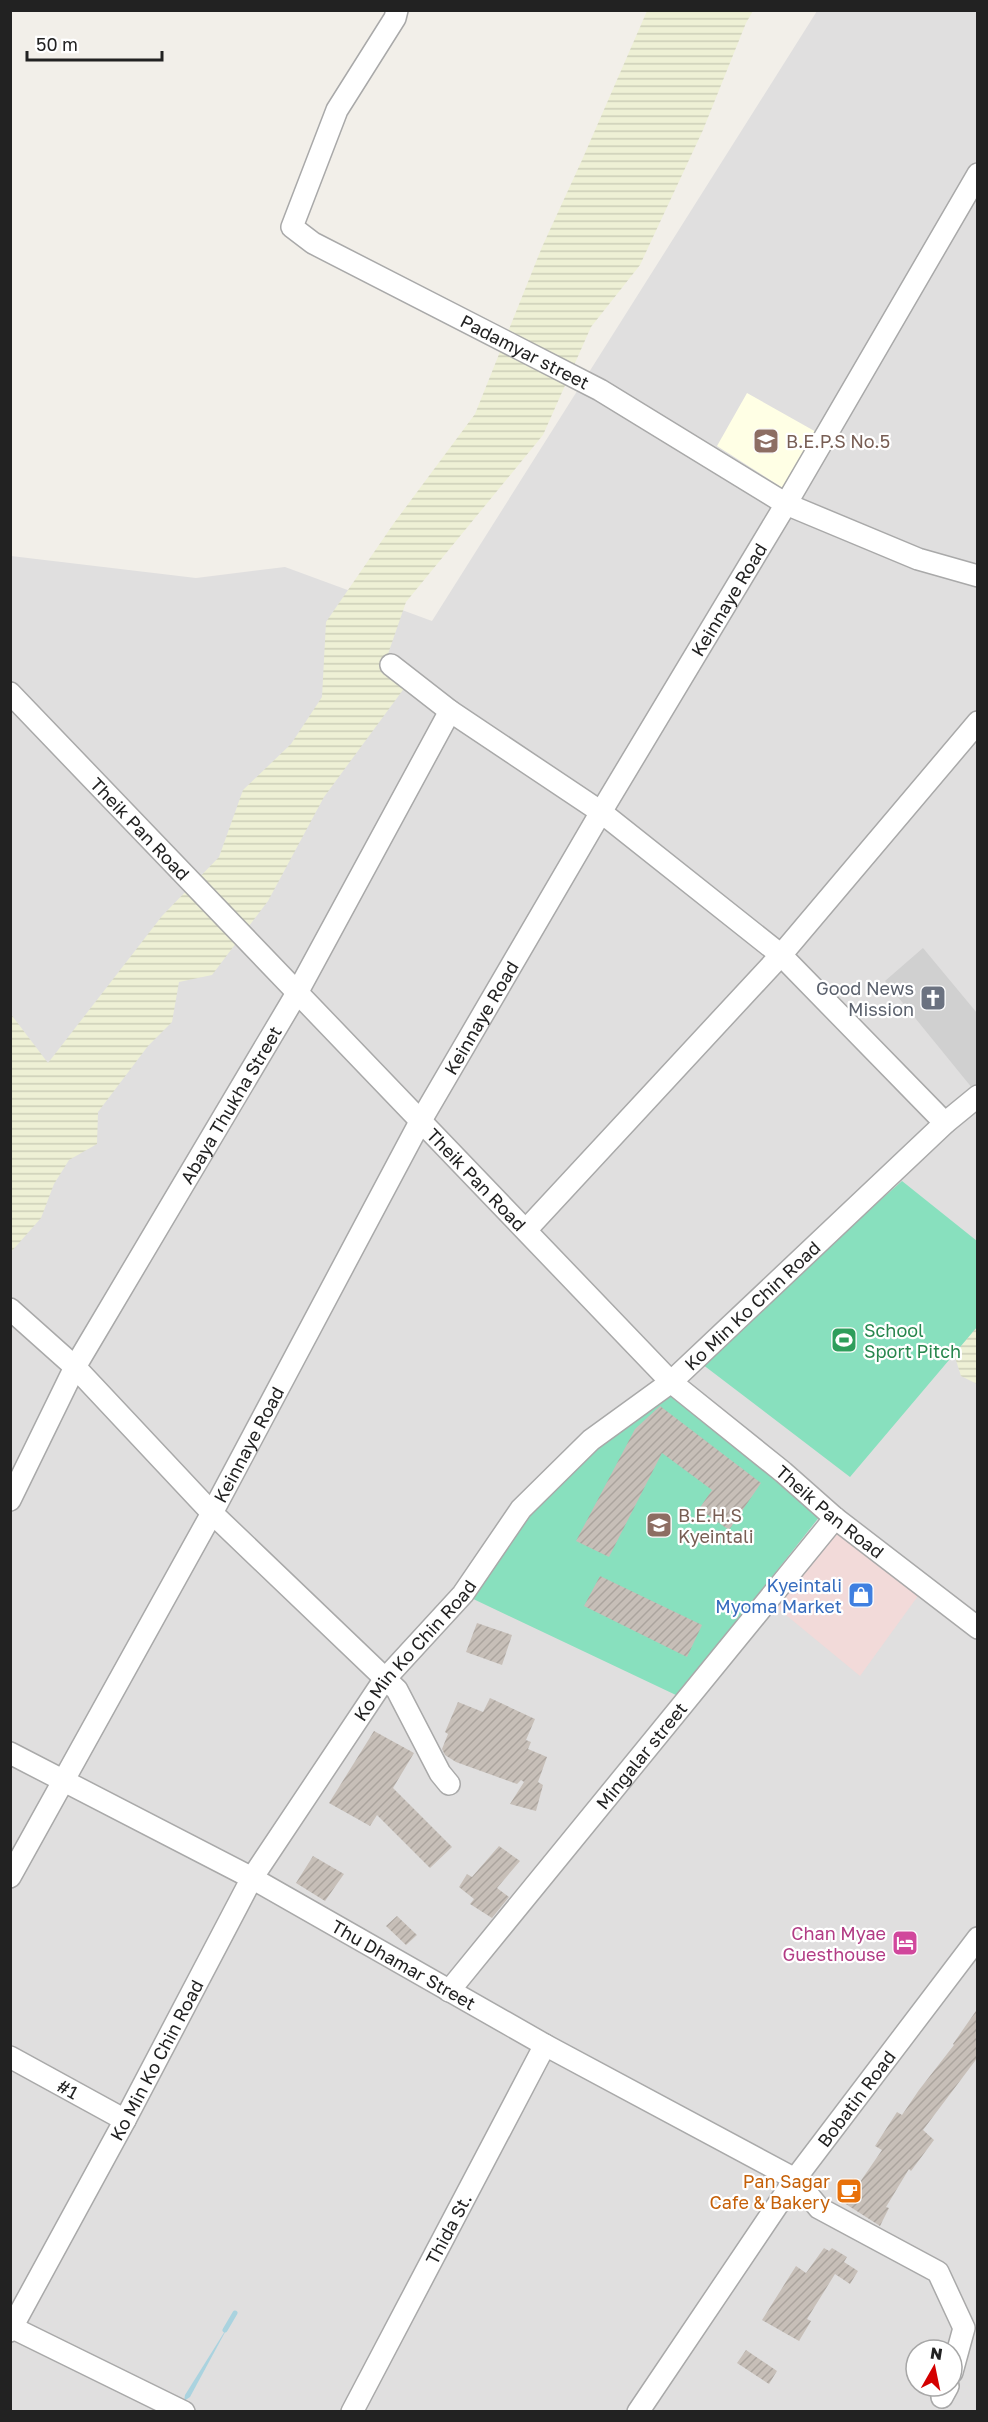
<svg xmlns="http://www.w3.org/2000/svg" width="988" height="2422" viewBox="0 0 988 2422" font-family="'Golos Text',sans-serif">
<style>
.residential{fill:#e0dfdf;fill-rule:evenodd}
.commercial{fill:#f2dad9}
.education{fill:#ffffe5}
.religious{fill:#d0d0d0}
.farmland{fill:url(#farmland-rules)}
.pitch{fill:#88e0be}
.water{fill:#aad3df}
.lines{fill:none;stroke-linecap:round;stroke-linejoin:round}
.stream{stroke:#aad3df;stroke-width:5}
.building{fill:url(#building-hatch)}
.minor-casing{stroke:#a9a9a9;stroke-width:24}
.minor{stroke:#fff;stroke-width:21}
.labels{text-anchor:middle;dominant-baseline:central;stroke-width:4.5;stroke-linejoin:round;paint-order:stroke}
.street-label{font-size:18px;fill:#222;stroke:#fff}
.education-label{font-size:18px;fill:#785e54;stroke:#fff;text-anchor:start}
.worship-label{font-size:18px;fill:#5b616d;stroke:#fff;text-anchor:end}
.leisure-label{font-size:18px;fill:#27864d;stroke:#fff;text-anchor:start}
.shop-label{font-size:18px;fill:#366cbe;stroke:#fff;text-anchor:end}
.hotel-label{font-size:18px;fill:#b23c85;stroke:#fff;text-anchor:end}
.food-label{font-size:18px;fill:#c56008;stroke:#fff;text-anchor:end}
</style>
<defs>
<pattern id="farmland-rules" width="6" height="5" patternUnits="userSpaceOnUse" patternTransform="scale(1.5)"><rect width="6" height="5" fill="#eef0d5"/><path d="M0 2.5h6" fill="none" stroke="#ccceb7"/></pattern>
<pattern id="building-hatch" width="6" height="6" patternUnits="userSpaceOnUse" patternTransform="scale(1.5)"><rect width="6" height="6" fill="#c7bfb8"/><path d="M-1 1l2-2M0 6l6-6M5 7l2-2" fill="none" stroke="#aba49e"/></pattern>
</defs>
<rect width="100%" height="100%" fill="#f2efe9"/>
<!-- residential -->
<path class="residential" d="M 817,11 L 977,11 L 977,2411 L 11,2412 L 11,556 L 196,578 L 285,567 L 432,621 ZM 916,2350 L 952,2350 L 952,2386 L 916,2386 Z"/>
<!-- commercial -->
<path class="commercial" d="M 843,1522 L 923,1589 L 860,1676 L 775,1606 Z"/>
<!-- education -->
<path class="education" d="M 747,393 L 818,433 L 786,490 L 717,446 Z"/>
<!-- religious -->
<path class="religious" d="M 923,948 L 977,1013 L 977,1094 L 885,981 Z"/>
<!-- farmland -->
<path class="farmland" d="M 647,11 L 753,11 L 746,23 L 703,130 L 640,265 L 591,327 L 543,435 L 406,602 L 388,654 L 411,679 L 324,797 L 268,901 L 212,975 L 179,982 L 172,1022 L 148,1046 L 98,1112 L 97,1144 L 69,1160 L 54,1184 L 41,1218 L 11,1252 L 10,1013 L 48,1063 L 162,916 L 219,857 L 243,790 L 291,744 L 322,697 L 326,622 L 394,523 L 475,414 L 542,247 L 582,160 Z
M 977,1327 L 977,1384 L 961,1376 L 954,1354 Z"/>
<!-- pitch -->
<path class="pitch" d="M 902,1181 L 977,1241 L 977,1327 L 850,1477 L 698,1361 Z
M 658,1381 L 824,1511 L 678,1696 L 467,1596 L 521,1509 Z"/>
<!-- water -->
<path class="water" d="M 230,2323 L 190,2397 L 184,2401 L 185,2395 Z"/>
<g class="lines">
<!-- stream -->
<path class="stream" d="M 225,2330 L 235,2313"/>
</g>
<!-- building -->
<path class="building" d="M 660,1406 L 761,1483 L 729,1530 L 699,1509 L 712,1490 L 662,1453 L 609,1557 L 576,1541 L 635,1429 Z
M 600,1576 L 702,1625 L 687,1657 L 584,1606 Z
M 477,1623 L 512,1635 L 502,1665 L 466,1652 Z
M 490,1698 L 535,1719 L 526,1740 L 531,1742 L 528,1749 L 547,1757 L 538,1782 L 543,1785 L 536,1811 L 510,1804 L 524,1782 L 521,1780 L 517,1784 L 456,1762 L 445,1755 L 442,1749 L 448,1734 L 445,1732 L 458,1702 L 483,1712 Z
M 374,1731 L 414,1753 L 393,1788 L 452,1847 L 430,1868 L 377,1815 L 370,1826 L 329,1803 Z
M 499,1846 L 520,1861 L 497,1888 L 509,1897 L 492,1918 L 470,1904 L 474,1899 L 459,1887 L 467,1874 L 472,1877 Z
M 313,1856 L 344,1874 L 325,1901 L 296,1883 Z
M 397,1916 L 417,1935 L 406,1945 L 386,1926 Z
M 978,2008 L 978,2057 L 923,2130 L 934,2140 L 911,2171 L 909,2169 L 886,2207 L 889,2208 L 880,2226 L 838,2199 L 853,2178 L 860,2182 L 882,2150 L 875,2146 L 897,2112 L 902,2115 L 919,2090 L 954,2045 L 953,2044 Z
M 824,2248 L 829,2251 L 832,2248 L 847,2257 L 844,2262 L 858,2271 L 850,2284 L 835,2274 L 807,2319 L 811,2321 L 799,2341 L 762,2320 L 796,2266 L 806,2273 Z
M 746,2350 L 777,2371 L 769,2384 L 737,2363 Z"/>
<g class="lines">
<!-- minor casing -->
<g class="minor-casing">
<g id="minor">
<path id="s1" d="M 397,10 L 395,18 L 337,110 L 292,227 L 313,243 L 600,390 L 786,504 L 918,559 L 978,576"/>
<path d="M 391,665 L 450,711 L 601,812 L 781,955 L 945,1123"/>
<path id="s2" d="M 10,693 L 671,1382 L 783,1472 L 835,1518 L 978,1628"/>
<path d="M 526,1230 L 781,955 L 978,722"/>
<path d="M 10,1309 L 75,1367 L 212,1513 L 397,1690 L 440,1773 L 449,1784"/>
<path id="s3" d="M 10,1500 L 75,1367 L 297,993 L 450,711"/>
<path id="s4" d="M 10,1753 L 252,1878 L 545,2045 L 795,2179 L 819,2208 L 938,2272 L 964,2328 L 952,2372"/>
<path id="s5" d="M 10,1877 L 212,1513 L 420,1122 L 601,812 L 786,504 L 978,174"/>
<path id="s6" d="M 449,1991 L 835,1518"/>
<path id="s7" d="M 10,2057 L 125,2120"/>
<path d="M 13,2328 L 184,2412"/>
<path id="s8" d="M 10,2331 L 125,2120 L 252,1878 L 384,1680 L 463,1594 L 521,1509 L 591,1440 L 671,1382 L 945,1123 L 978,1096"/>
<path d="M 942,2397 L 948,2386"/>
<path id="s9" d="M 352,2412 L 545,2045"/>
<path id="s10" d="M 638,2412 L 795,2179 L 978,1938"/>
</g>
</g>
<!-- minor -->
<use href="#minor" class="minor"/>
</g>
<!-- icons -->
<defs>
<g id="school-square" transform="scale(1.35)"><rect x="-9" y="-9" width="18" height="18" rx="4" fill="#8d6e63" stroke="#fff"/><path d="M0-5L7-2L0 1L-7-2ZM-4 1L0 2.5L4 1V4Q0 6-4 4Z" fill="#fff"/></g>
<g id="church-square" transform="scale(1.35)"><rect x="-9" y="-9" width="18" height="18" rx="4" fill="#6b7280" stroke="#fff"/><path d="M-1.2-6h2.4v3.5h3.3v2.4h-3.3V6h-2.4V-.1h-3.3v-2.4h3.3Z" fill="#fff"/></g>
<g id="stadium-square" transform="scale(1.35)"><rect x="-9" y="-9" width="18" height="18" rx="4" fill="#2e9e5b" stroke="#fff"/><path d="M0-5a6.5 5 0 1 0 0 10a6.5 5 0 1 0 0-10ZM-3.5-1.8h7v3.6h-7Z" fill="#fff"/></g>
<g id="shop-square" transform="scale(1.35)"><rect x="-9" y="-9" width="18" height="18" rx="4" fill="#3f7fe0" stroke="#fff"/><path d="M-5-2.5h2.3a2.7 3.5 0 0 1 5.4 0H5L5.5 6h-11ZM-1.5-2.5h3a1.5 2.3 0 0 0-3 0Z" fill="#fff"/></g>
<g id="hotel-square" transform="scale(1.35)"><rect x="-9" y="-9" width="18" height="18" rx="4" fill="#d1479c" stroke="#fff"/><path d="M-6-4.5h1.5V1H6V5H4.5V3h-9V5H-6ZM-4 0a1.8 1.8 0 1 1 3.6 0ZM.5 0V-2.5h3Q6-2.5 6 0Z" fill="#fff"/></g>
<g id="cafe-square" transform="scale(1.35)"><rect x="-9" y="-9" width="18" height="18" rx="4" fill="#e8710a" stroke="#fff"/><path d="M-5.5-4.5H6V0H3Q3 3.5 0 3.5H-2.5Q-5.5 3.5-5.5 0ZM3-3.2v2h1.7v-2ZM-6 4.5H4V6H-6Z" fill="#fff"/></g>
</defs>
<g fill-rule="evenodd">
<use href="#school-square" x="766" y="441"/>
<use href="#church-square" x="933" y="998"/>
<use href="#stadium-square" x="844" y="1340"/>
<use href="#school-square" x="659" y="1525"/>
<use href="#shop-square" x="861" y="1595"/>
<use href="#hotel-square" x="905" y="1943"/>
<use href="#cafe-square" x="849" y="2191"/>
</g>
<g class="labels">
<!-- street labels -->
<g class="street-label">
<text stroke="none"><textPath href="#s1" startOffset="507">Padamyar street</textPath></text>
<text stroke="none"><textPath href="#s5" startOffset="1466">Keinnaye Road</textPath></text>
<text stroke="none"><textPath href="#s2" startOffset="188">Theik Pan Road</textPath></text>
<text stroke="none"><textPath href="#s5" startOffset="980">Keinnaye Road</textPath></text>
<text stroke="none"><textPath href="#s3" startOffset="453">Abaya Thukha Street</textPath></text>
<text stroke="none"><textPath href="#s2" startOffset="674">Theik Pan Road</textPath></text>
<text stroke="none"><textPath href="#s8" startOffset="1280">Ko Min Ko Chin Road</textPath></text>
<text stroke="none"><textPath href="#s5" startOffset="494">Keinnaye Road</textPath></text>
<text stroke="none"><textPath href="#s2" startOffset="1160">Theik Pan Road</textPath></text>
<text stroke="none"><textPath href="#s8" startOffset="794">Ko Min Ko Chin Road</textPath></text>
<text stroke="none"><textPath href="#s6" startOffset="304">Mingalar street</textPath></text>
<text stroke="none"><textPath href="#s4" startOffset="447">Thu Dhamar Street</textPath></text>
<text stroke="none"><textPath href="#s8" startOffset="308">Ko Min Ko Chin Road</textPath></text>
<text stroke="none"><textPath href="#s7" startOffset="66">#1</textPath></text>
<text stroke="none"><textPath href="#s10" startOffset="382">Bobatin Road</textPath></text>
<text stroke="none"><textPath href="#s9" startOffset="207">Thida St.</textPath></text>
</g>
<!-- education labels -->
<g class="education-label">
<text x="786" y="441">B.E.P.S No.5</text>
<text x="678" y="1515">B.E.H.S<tspan x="678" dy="21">Kyeintali</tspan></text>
</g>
<!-- worship labels -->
<g class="worship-label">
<text x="914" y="988">Good News<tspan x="914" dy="21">Mission</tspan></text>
</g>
<!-- leisure labels -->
<g class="leisure-label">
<text x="864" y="1330">School<tspan x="864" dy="21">Sport Pitch</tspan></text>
</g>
<!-- shop labels -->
<g class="shop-label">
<text x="842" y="1585">Kyeintali<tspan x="842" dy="21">Myoma Market</tspan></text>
</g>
<!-- hotel labels -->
<g class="hotel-label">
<text x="886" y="1933">Chan Myae<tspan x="886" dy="21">Guesthouse</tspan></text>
</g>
<!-- food labels -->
<g class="food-label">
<text x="830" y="2181">Pan Sagar<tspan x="830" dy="21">Cafe &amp; Bakery</tspan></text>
</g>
</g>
<!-- border -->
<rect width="988" height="2422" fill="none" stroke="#222222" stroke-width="24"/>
<!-- north arrow -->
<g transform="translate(934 2368) rotate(9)"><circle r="28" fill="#ffffff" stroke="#a7a7a7" stroke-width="1.5"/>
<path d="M0-4.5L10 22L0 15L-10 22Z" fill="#d40000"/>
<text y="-9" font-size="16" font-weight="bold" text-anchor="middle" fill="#222222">N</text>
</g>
<!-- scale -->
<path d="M27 51v9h135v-9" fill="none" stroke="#222222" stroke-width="3"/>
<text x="36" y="51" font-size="18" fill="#222222" stroke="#ffffff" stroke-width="4.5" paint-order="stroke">50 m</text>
</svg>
